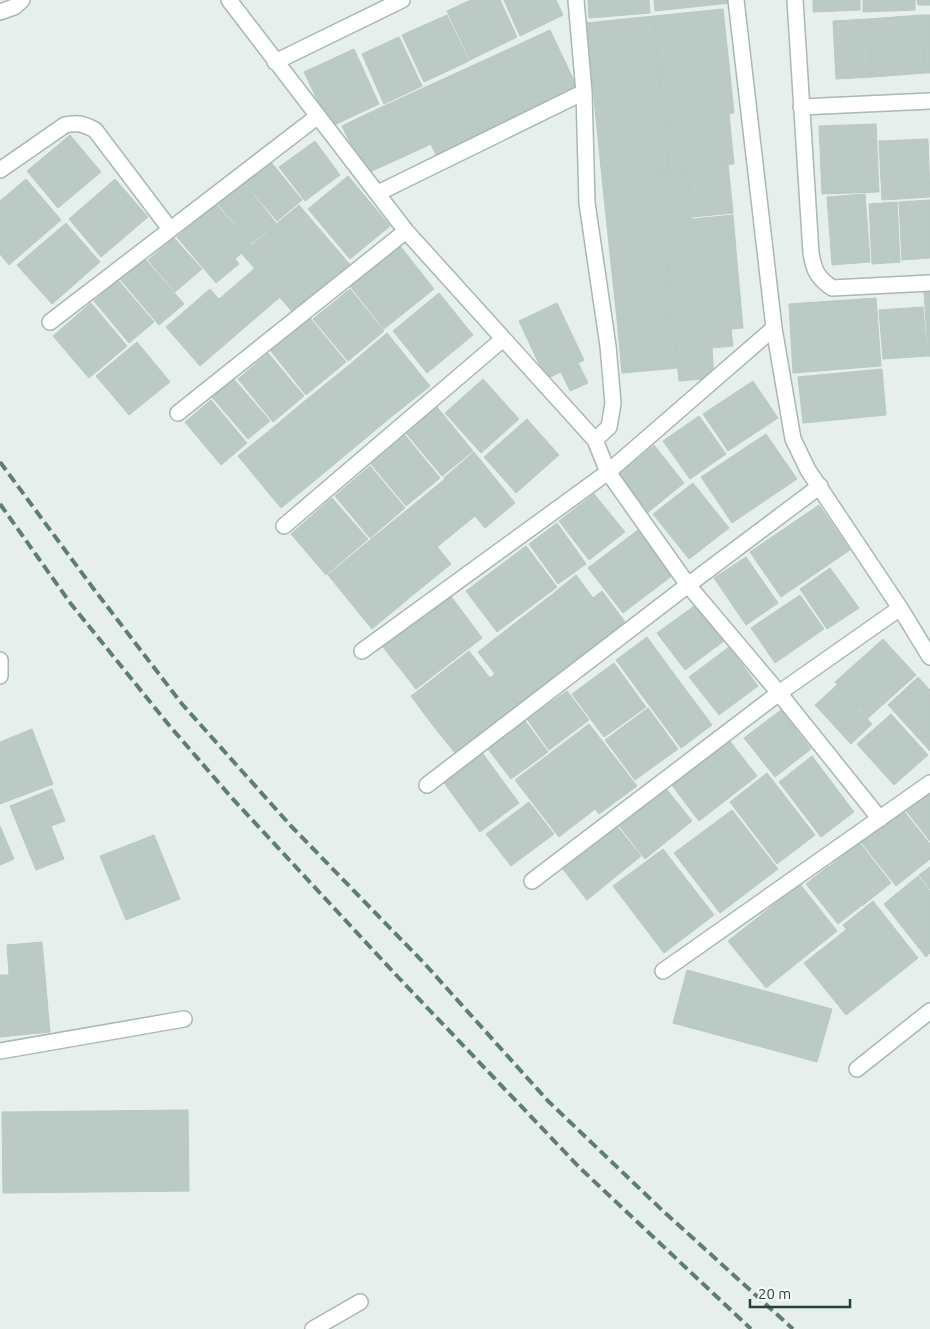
<svg xmlns="http://www.w3.org/2000/svg" width="930" height="1329" viewBox="0 0 930 1329" font-family="Ubuntu,sans-serif">
<style>
.building{fill:#bbcac4;stroke:#b8c9c2}
.lines{fill:none;stroke-linecap:round;stroke-linejoin:round}
.service-casing{stroke:#a8b8b2;stroke-width:18}
.minor-casing{stroke:#a8b8b2;stroke-width:18}
.service{stroke:#fff;stroke-width:15}
.minor{stroke:#fff;stroke-width:15}
.rail{stroke:#5f7d75;stroke-width:4;stroke-dasharray:10 5;stroke-linecap:butt}
</style>
<rect width="100%" height="100%" fill="#e6efeb"/>
<!-- building -->
<path class="building" d="M 471,0 L 500,0 L 517,37 L 470,60 L 447,11 Z
M 504,0 L 556,0 L 563,15 L 520,36 Z
M 588,0 L 649,0 L 650,13 L 589,18 Z
M 654,0 L 730,0 L 730,3 L 655,11 Z
M 813,0 L 860,0 L 860,10 L 813,12 Z
M 863,0 L 915,0 L 915,10 L 863,12 Z
M 917,0 L 930,0 L 930,5 L 918,5 Z
M 723,9 L 729,65 L 659,72 L 654,16 Z
M 447,15 L 469,61 L 424,82 L 402,35 Z
M 921,15 L 930,15 L 930,73 L 925,73 Z
M 921,15 L 925,73 L 872,77 L 869,19 Z
M 654,16 L 659,72 L 592,79 L 586,23 Z
M 869,19 L 872,77 L 836,79 L 833,21 Z
M 550,30 L 578,89 L 526,113 L 498,54 Z
M 399,37 L 422,86 L 384,104 L 362,54 Z
M 354,49 L 379,104 L 330,127 L 304,72 Z
M 498,54 L 526,113 L 480,134 L 452,75 Z
M 729,65 L 734,113 L 665,121 L 659,72 Z
M 659,72 L 665,121 L 597,128 L 592,79 Z
M 452,75 L 480,134 L 436,155 L 408,95 Z
M 408,95 L 431,144 L 392,162 L 369,113 Z
M 369,113 L 392,162 L 365,174 L 342,126 Z
M 729,114 L 734,164 L 669,171 L 665,121 Z
M 665,121 L 669,171 L 602,178 L 597,128 Z
M 876,124 L 879,192 L 822,194 L 819,126 Z
M 70,135 L 101,172 L 58,208 L 27,171 Z
M 928,139 L 930,197 L 882,200 L 879,141 Z
M 315,141 L 340,175 L 305,201 L 279,167 Z
M 270,161 L 302,200 L 277,221 L 244,182 Z
M 728,164 L 733,213 L 692,217 L 687,169 Z
M 687,169 L 692,219 L 664,222 L 658,172 Z
M 658,172 L 668,267 L 612,273 L 602,178 Z
M 348,176 L 390,226 L 350,259 L 308,209 Z
M 26,179 L 61,220 L 9,265 L 0,254 L 0,201 Z
M 115,179 L 148,217 L 101,257 L 69,219 Z
M 244,183 L 276,223 L 251,244 L 218,204 Z
M 865,194 L 870,262 L 832,265 L 827,197 Z
M 930,200 L 930,258 L 902,260 L 899,202 Z
M 897,202 L 900,262 L 872,264 L 869,204 Z
M 216,204 L 251,245 L 235,259 L 239,264 L 216,283 L 177,237 Z
M 299,205 L 352,267 L 323,292 L 269,230 Z
M 733,215 L 738,273 L 669,280 L 664,222 Z
M 66,223 L 100,262 L 52,304 L 17,265 Z
M 269,230 L 323,292 L 295,315 L 242,254 Z
M 174,238 L 202,269 L 175,292 L 148,260 Z
M 400,246 L 434,289 L 384,329 L 350,286 Z
M 145,259 L 184,304 L 159,325 L 120,279 Z
M 668,267 L 672,313 L 617,319 L 612,273 Z
M 255,268 L 280,297 L 244,328 L 219,299 Z
M 738,273 L 743,328 L 731,329 L 733,346 L 712,348 L 714,378 L 679,381 L 669,280 Z
M 118,280 L 154,322 L 129,343 L 94,301 Z
M 210,289 L 244,328 L 200,366 L 166,327 Z
M 350,289 L 384,331 L 348,361 L 313,319 Z
M 924,291 L 930,291 L 930,356 L 928,357 Z
M 439,293 L 473,335 L 427,373 L 393,331 Z
M 876,298 L 881,366 L 793,373 L 789,304 Z
M 91,303 L 127,346 L 89,378 L 53,336 Z
M 557,303 L 584,360 L 578,363 L 588,383 L 570,391 L 561,372 L 546,379 L 519,321 Z
M 923,307 L 927,356 L 883,359 L 879,310 Z
M 672,313 L 678,368 L 622,373 L 617,319 Z
M 310,318 L 346,362 L 306,395 L 270,350 Z
M 387,333 L 430,386 L 391,417 L 348,366 Z
M 137,342 L 170,382 L 129,415 L 96,376 Z
M 268,353 L 304,396 L 273,422 L 238,379 Z
M 348,366 L 391,417 L 349,452 L 306,400 Z
M 882,369 L 886,415 L 803,423 L 798,377 Z
M 232,377 L 270,421 L 248,439 L 211,396 Z
M 483,379 L 519,419 L 481,453 L 445,413 Z
M 753,381 L 778,418 L 728,451 L 703,414 Z
M 211,400 L 247,443 L 221,465 L 185,422 Z
M 306,400 L 349,452 L 319,477 L 276,425 Z
M 437,407 L 473,451 L 442,476 L 406,433 Z
M 699,416 L 726,454 L 690,479 L 663,441 Z
M 527,419 L 559,455 L 516,493 L 484,457 Z
M 276,425 L 319,477 L 281,508 L 238,456 Z
M 766,434 L 797,479 L 732,523 L 701,477 Z
M 405,435 L 440,478 L 406,506 L 371,464 Z
M 654,445 L 684,483 L 646,514 L 616,477 Z
M 474,452 L 515,503 L 485,528 L 444,478 Z
M 370,466 L 405,508 L 370,538 L 335,496 Z
M 445,479 L 475,516 L 437,547 L 407,510 Z
M 693,483 L 729,528 L 689,559 L 653,514 Z
M 594,494 L 625,532 L 589,560 L 559,521 Z
M 332,498 L 368,539 L 326,575 L 291,534 Z
M 819,505 L 850,550 L 781,597 L 750,552 Z
M 407,510 L 451,564 L 414,594 L 370,540 Z
M 557,523 L 586,564 L 558,584 L 529,544 Z
M 638,530 L 673,575 L 623,613 L 588,568 Z
M 370,540 L 414,594 L 372,629 L 328,575 Z
M 526,546 L 557,587 L 497,632 L 466,591 Z
M 746,557 L 778,603 L 746,625 L 714,578 Z
M 830,568 L 859,608 L 827,629 L 800,589 Z
M 576,575 L 593,598 L 571,615 L 554,593 Z
M 602,591 L 625,622 L 578,658 L 555,628 Z
M 554,593 L 571,615 L 518,656 L 501,634 Z
M 450,595 L 482,638 L 416,689 L 383,647 Z
M 800,595 L 824,629 L 775,663 L 751,628 Z
M 697,604 L 724,641 L 685,670 L 657,633 Z
M 555,628 L 578,658 L 541,686 L 518,656 Z
M 501,634 L 541,686 L 518,704 L 478,652 Z
M 647,637 L 680,682 L 649,705 L 616,660 Z
M 883,639 L 916,675 L 868,718 L 835,682 Z
M 729,647 L 758,686 L 719,715 L 689,677 Z
M 469,651 L 490,678 L 431,723 L 411,696 Z
M 614,663 L 646,707 L 604,737 L 572,694 Z
M 495,674 L 518,704 L 455,753 L 431,723 Z
M 918,677 L 930,690 L 930,751 L 888,705 Z
M 680,682 L 712,725 L 681,748 L 649,705 Z
M 837,685 L 872,724 L 851,744 L 815,705 Z
M 567,691 L 589,720 L 549,750 L 527,719 Z
M 648,708 L 678,749 L 635,780 L 605,740 Z
M 781,710 L 811,749 L 775,777 L 744,738 Z
M 891,714 L 928,755 L 894,785 L 857,744 Z
M 523,718 L 548,752 L 511,779 L 485,745 Z
M 589,724 L 637,786 L 599,814 L 552,752 Z
M 32,729 L 53,784 L 0,804 L 0,742 Z
M 729,740 L 757,776 L 699,821 L 671,784 Z
M 481,751 L 519,803 L 480,832 L 442,780 Z
M 552,752 L 595,809 L 559,837 L 515,780 Z
M 812,756 L 854,812 L 821,837 L 779,782 Z
M 767,773 L 815,835 L 777,864 L 730,802 Z
M 664,786 L 692,821 L 645,859 L 617,823 Z
M 930,788 L 930,841 L 904,808 Z
M 52,789 L 65,821 L 51,826 L 64,859 L 36,870 L 10,806 Z
M 529,802 L 554,834 L 511,866 L 486,834 Z
M 902,809 L 930,844 L 930,859 L 896,886 L 861,842 Z
M 732,810 L 778,869 L 720,913 L 674,853 Z
M 616,825 L 641,856 L 587,900 L 562,868 Z
M 0,826 L 14,859 L 0,865 Z
M 154,835 L 180,899 L 126,920 L 100,856 Z
M 859,842 L 891,883 L 862,906 L 830,866 Z
M 663,849 L 714,915 L 664,953 L 613,886 Z
M 829,866 L 861,906 L 838,924 L 806,884 Z
M 930,867 L 930,889 L 919,875 Z
M 918,876 L 930,891 L 930,953 L 926,957 L 884,904 Z
M 800,884 L 837,931 L 766,988 L 728,941 Z
M 873,901 L 918,958 L 888,982 L 843,925 Z
M 847,929 L 888,982 L 846,1015 L 804,963 Z
M 42,942 L 50,1032 L 0,1037 L 0,975 L 9,975 L 7,945 Z
M 687,970 L 832,1009 L 817,1062 L 673,1023 Z
M 188,1110 L 189,1191 L 3,1193 L 2,1112 Z"/>
<g class="lines">
<!-- service casing -->
<g class="service-casing">
<path id="service" d="M 0,1051 L 184,1019
M 313,1329 L 360,1302"/>
</g>
<!-- minor casing -->
<g class="minor-casing">
<path id="minor" d="M 229,0 L 406,231 L 595,440 L 608,472 L 688,585 L 779,693 L 880,819
M 576,0 L 584,92 L 587,203 L 608,346 L 613,403 L 609,427 L 595,440
M 736,0 L 774,328 L 793,439 L 808,470 L 900,608 L 930,657
M 795,0 L 811,253 C 814,271 817,277 832,288 L 930,283
M 0,12 L 14,7 L 22,0
M 275,62 L 402,0
M 801,107 L 930,101
M 0,170 L 65,125 C 77,122 84,124 95,130 L 170,229
M 378,193 L 584,92
M 50,322 L 318,116
M 178,413 L 406,231
M 284,526 L 503,339
M 362,651 L 608,472 L 774,328
M 0,660 L 0,676
M 427,785 L 688,585 L 820,486
M 532,881 L 779,693 L 900,608
M 663,971 L 930,783
M 857,1069 L 930,1011"/>
</g>
<!-- service -->
<use href="#service" class="service"/>
<!-- minor -->
<use href="#minor" class="minor"/>
<!-- rail -->
<path class="rail" d="M 0,462 L 93,588 L 182,704 L 291,826 L 424,963 L 548,1101 L 662,1210 L 793,1329
M 0,504 L 71,604 L 168,724 L 231,797 L 397,976 L 580,1168 L 751,1329"/>
</g>
<!-- scale -->
<path d="M750 1299v8h100v-8" fill="none" stroke="#24423a" stroke-width="2.5"/>
<text x="758" y="1299" font-size="15" fill="#24423a" stroke="#f7fbf9" stroke-width="4" paint-order="stroke">20 m</text>
</svg>
